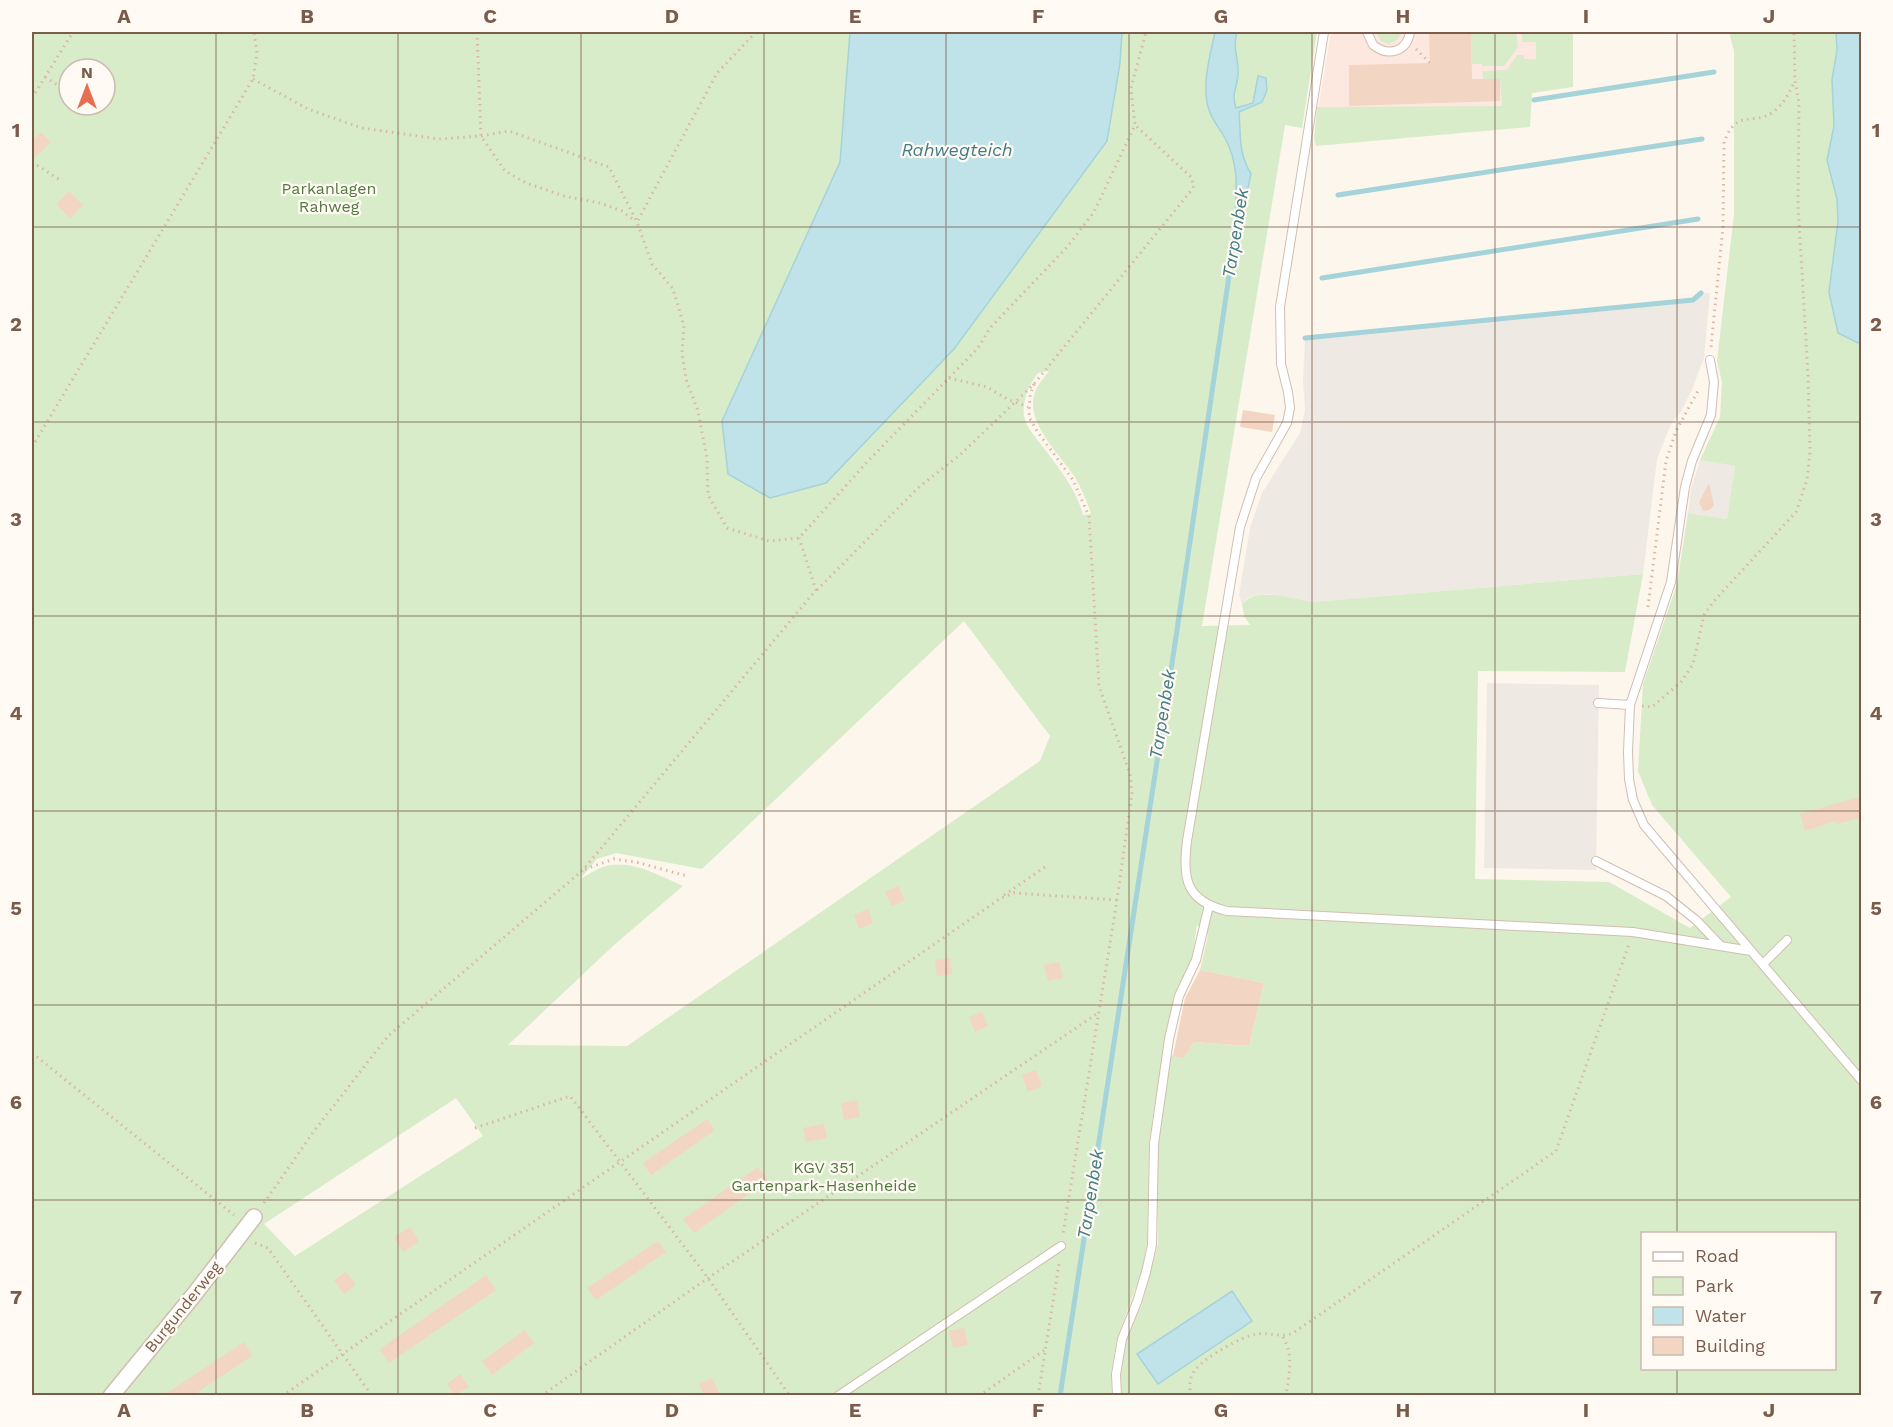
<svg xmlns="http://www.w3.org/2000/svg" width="1893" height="1427" viewBox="0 0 1893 1427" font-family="'Work Sans',sans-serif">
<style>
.commercial{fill:#fde8e0}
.industrial{fill:#efe9e4}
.green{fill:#d8ecc9;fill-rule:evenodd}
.water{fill:#bfe3e8;stroke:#a5d3da;stroke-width:1.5}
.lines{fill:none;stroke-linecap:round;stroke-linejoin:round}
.stream{stroke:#a5d3da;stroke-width:5}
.building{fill:#f3d5c3}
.lane-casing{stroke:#d1beb0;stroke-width:10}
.street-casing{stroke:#d1beb0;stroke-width:18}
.path{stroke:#d9b8a5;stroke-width:3;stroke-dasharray:1.5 4.5;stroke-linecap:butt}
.lane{stroke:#fff;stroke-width:8}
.street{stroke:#fff;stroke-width:15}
.grid{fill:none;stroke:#7a5c4d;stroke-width:1.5;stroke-opacity:0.55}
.labels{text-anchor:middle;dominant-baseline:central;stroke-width:4.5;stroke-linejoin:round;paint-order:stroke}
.park-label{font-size:16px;fill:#537a41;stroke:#fffaf3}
.street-label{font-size:16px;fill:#7a5c4d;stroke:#fffaf3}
.water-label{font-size:18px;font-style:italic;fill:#437c86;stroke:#fffaf3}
.neatline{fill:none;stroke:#7a5c4d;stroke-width:2}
.grid-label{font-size:20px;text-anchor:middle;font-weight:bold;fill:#7a5c4d}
</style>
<rect width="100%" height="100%" fill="#fdf6ec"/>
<!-- commercial -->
<path class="commercial" d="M 1332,32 L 1559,32 L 1560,69 L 1520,74 L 1514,115 L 1318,111 L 1330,37 Z"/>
<!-- industrial -->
<path class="industrial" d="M 1701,293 L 1710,293 L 1704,358 L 1691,392 L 1680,413 L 1671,424 L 1657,459 L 1643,574 L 1313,602 L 1269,594 L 1252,596 L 1246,599 L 1242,604 L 1239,595 L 1250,528 L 1262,493 L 1300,433 L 1305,410 L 1303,381 L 1305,338 L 1693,300 Z
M 1700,460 L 1735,466 L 1727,519 L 1688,513 L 1691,489 Z
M 1487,683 L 1599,685 L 1596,870 L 1484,868 Z"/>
<!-- green -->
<path class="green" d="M 32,32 L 850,32 L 840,162 L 722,421 L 1120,63 L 1122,32 L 1317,32 L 1302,128 L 1285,125 L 1202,626 L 1250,625 L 1244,616 L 1242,604 C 1255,586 1294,599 1313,602 L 1643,574 L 1625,672 L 1478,671 L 1475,879 L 1609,882 L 1690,928 L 1731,897 L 1652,805 L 1638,771 L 1643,684 L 1677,584 L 1688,513 L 1727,519 L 1735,466 L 1700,460 L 1720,417 L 1722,382 L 1717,361 L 1734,214 L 1734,51 L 1729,32 L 1836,32 L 1837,50 L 1832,80 L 1834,126 L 1827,160 L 1837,199 L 1838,221 L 1829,292 L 1838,332 L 1858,343 L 1862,342 L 1861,1395 L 1122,1395 L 1121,1374 L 1126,1341 L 1142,1304 L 1158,1244 L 1157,1144 L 1170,1055 L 1184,1058 L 1194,1042 L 1249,1046 L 1264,983 L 1200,970 L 1208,935 L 1197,925 L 1192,959 L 1175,993 L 1165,1038 L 1149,1142 L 1147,1243 L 1142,1271 L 1117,1338 L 1111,1373 L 1112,1395 L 32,1395 ZM 69,69 L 105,69 L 105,105 L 69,105 ZM 1049,371 C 1043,379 1037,385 1034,395 C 1027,424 1059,453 1074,476 C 1081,487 1087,501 1091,514 L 1083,515 C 1076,488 1059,469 1043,447 C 1036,438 1026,427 1024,416 C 1022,400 1029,385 1038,373 ZM 964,621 L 1050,736 L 1040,761 L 627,1046 L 508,1045 L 614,945 L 683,886 C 658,875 628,857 600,868 C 593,871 586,876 579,880 L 597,859 L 616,853 L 702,869 ZM 456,1098 L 483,1136 L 295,1256 L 264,1224 ZM 1642,1234 L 1834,1234 L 1834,1368 L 1642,1368 Z
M 1376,32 L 1402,32 L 1397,40 L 1389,44 L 1381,41 Z
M 1471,32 L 1516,32 L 1518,47 L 1504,66 L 1482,66 L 1482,64 L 1472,64 Z
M 1550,32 L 1573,32 L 1573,87 L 1532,93 L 1530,127 L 1316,146 L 1314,138 L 1317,107 L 1502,106 L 1500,79 L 1483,79 L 1482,71 L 1507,70 L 1517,55 L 1524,55 L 1524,59 L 1536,59 L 1536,42 L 1522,42 L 1522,34 L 1550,34 Z"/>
<!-- water -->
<path class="water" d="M 850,32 L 1122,32 L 1120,63 L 1107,141 L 954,349 L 826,483 L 770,498 L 728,474 L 722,421 L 840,162 Z
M 1215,32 L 1237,32 C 1232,50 1239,57 1238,75 C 1237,89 1231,93 1236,108 L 1253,103 L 1258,76 L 1266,78 L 1267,90 L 1262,102 L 1239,112 C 1241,137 1238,152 1251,174 L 1245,201 L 1235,211 C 1237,185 1238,162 1225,138 C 1220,129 1212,120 1209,110 C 1201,86 1210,56 1215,32 Z
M 1836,32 L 1861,32 L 1861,342 L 1858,343 L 1838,333 L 1829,292 L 1838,221 L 1837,199 L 1827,160 L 1834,126 L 1832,80 L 1837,50 Z
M 1232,1291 L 1252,1321 L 1158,1384 L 1137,1354 Z"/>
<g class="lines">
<!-- stream -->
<path class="stream" d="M 1534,100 L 1714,72
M 1338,195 L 1702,139
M 1322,278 L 1698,219
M 1305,338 L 1693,300 L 1701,293
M 1060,1396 L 1176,637 L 1240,201"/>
</g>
<!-- building -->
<path class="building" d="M 1429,32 L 1471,32 L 1472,79 L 1500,79 L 1500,101 L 1349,106 L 1349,65 L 1430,63 Z
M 41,132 L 51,142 L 32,160 L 32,141 Z
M 69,191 L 83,205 L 70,218 L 56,204 Z
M 1243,410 L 1275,415 L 1272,432 L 1240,427 Z
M 1709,483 L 1714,505 L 1710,510 L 1703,511 L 1699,502 Z
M 1862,796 L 1862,818 L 1836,824 L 1835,821 L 1805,831 L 1800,814 Z
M 898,886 L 905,900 L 892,906 L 885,892 Z
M 868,909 L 873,923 L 859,929 L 854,915 Z
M 950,958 L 952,974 L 937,976 L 935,960 Z
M 1059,962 L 1063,978 L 1048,981 L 1044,965 Z
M 1200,970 L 1264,983 L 1249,1046 L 1194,1042 L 1184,1058 L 1173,1056 L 1185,998 Z
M 982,1012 L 988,1026 L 975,1032 L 969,1017 Z
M 1036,1070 L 1042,1086 L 1028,1092 L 1022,1075 Z
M 857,1100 L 860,1117 L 844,1120 L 841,1103 Z
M 707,1119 L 715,1130 L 651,1175 L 643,1163 Z
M 824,1124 L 827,1138 L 806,1142 L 803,1128 Z
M 758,1167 L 768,1180 L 694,1233 L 683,1219 Z
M 410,1227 L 419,1242 L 403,1252 L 394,1237 Z
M 658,1241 L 666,1252 L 596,1300 L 587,1288 Z
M 346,1272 L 356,1285 L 344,1294 L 334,1280 Z
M 486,1275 L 496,1290 L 389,1363 L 380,1349 Z
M 964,1328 L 968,1345 L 953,1348 L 949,1331 Z
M 525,1330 L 534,1343 L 492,1375 L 482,1361 Z
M 244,1342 L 252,1356 L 193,1395 L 164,1395 Z
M 460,1374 L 469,1387 L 455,1395 L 447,1384 Z
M 712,1378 L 720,1395 L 704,1395 L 699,1384 Z"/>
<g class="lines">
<!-- lane casing -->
<g class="lane-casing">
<path id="lane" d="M 1324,32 L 1280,307 L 1281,364 L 1288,392 L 1290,408 L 1287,423 L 1256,478 L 1240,527 L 1187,841 C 1182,879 1186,901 1227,911 L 1633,932 L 1751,951
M 1367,32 L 1373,45 C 1388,57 1407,52 1410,32
M 1710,360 L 1714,382 L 1711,415 L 1692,461 L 1685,487 L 1671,582 L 1630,705 L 1628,752 L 1629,779 L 1633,800 L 1644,825 L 1862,1081
M 1598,703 L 1630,705
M 1596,861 L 1666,896 L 1696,920 L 1720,945
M 1763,964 L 1787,940
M 838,1396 L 1061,1246
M 1117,1396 L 1116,1374 L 1122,1339 L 1137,1302 L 1146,1272 L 1152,1245 L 1154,1144 L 1169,1039 L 1179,996 L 1196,960 L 1209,905"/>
</g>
<!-- street casing -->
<g class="street-casing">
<path id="street" d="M 111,1396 L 193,1296 L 254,1217"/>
</g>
<!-- path -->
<path class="path" d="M 477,32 L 481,136 L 505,171 L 526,183 L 564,196 L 600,203 L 622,211 L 634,220
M 756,32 L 717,73 L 637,222 L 652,264 L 673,289 L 684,326 L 682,353 L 686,379 L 698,411 L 707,459 L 708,495 L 727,528 L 769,541 L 799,538 L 868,461 L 978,348 L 990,328 L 1068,246 L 1094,212 L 1135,125 L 1131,88 L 1146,32
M 1416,49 L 1430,63
M 45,77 L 69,92
M 253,79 L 308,109 L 362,128 L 439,139 L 481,136 L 509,131 L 609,167 L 637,222
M 32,98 L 73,32
M 89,105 L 103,114
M 32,162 L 60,180
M 1711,347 L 1723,227 L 1724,142 C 1738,107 1751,127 1773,112 C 1784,104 1789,93 1795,81
M 949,378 L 987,387 L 1007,399 L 1028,407
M 1034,384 L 1030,395 L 1029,417 L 1037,431 L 1073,480 L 1089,516 L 1099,686 L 1130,774 L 1132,793 L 1117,900 L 1063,1234
M 32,447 L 253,79 L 257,53 L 254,32
M 817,590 L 919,487 L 960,455 L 1034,384 L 1190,192 L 1194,186 L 1191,177 L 1135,125
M 1648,607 L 1666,461 L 1676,431 L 1698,391
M 1642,706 L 1652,707 L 1681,682 L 1693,664 L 1704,615 L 1713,602 L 1796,512 L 1807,480 L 1810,452 L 1808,375 L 1798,204 L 1799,103 L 1795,81 L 1794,32
M 585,869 L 614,859 L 636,862 L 687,876
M 1004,895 L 1045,867
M 32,1053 L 234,1215
M 475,1128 L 570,1096 L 708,1278 L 790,1396
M 264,1203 L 314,1131 L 388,1036 L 583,870 L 816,590 L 799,538
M 255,1243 L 268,1248 L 372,1396
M 1283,1337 C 1294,1356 1289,1374 1286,1396
M 282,1396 L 1001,898 L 1014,893 L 1117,900
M 541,1396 L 708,1278 L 1098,1013
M 979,1396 L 1046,1349
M 1038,1396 L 1059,1264
M 1191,1396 C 1189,1386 1189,1377 1196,1369 C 1204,1358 1242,1336 1256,1334 C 1269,1332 1280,1338 1293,1333 L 1556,1151 L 1629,944"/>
<!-- lane -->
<use href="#lane" class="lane"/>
<!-- street -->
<use href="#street" class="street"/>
</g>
<!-- grid -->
<path class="grid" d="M 216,32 L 216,1396M 398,32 L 398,1396M 581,32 L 581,1396M 764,32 L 764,1396M 946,32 L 946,1396M 1129,32 L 1129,1396M 1312,32 L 1312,1396M 1495,32 L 1495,1396M 1677,32 L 1677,1234M 32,227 L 1862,227M 32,422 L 1862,422M 32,616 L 1862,616M 32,811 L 1862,811M 32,1005 L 1862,1005M 32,1200 L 1862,1200M 1677,1368 L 1677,1396"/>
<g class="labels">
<!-- park labels -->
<g class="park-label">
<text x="329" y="188">Parkanlagen<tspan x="329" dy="18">Rahweg</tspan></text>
<text x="824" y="1167">KGV 351<tspan x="824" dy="18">Gartenpark-Hasenheide</tspan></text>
</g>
<!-- street labels -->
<g class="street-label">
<text transform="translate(183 1307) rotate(-51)">Burgunderweg</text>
</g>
<!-- water labels -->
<g class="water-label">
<text x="957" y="149">Rahwegteich</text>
<text transform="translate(1235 233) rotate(-81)">Tarpenbek</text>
<text transform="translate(1162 714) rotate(-81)">Tarpenbek</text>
<text transform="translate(1090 1194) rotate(-81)">Tarpenbek</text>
</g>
</g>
<!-- border -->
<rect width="1893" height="1427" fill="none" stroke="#fffaf3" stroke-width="66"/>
<!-- legend -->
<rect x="1641" y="1232" width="195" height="138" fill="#fffaf3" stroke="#cabbb1" stroke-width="1.5"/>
<rect x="1653" y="1252" width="30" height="9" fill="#ffffff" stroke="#cabbb1" stroke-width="1.5"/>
<text x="1695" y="1262" font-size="18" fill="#7a5c4d">Road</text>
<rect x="1653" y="1277" width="30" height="18" fill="#d8ecc9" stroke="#cabbb1" stroke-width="1.5"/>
<text x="1695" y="1292" font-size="18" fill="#7a5c4d">Park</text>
<rect x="1653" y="1307" width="30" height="18" fill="#bfe3e8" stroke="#cabbb1" stroke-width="1.5"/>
<text x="1695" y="1322" font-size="18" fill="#7a5c4d">Water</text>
<rect x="1653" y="1337" width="30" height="18" fill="#f3d5c3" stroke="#cabbb1" stroke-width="1.5"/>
<text x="1695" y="1352" font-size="18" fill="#7a5c4d">Building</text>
<!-- north arrow -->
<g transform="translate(87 87)"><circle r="28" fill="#fffaf3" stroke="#cabbb1" stroke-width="1.5"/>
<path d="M0-4.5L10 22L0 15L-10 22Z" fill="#e76f51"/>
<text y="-9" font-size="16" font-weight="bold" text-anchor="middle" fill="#7a5c4d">N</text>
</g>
<rect x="33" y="33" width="1827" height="1361" class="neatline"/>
<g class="grid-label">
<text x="124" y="23">A</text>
<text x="307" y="23">B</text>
<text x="490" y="23">C</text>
<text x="672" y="23">D</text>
<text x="855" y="23">E</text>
<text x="1038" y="23">F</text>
<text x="1221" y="23">G</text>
<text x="1403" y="23">H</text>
<text x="1586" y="23">I</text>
<text x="1769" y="23">J</text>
<text x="16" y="137">1</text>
<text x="1876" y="137">1</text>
<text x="16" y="331">2</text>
<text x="1876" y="331">2</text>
<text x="16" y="526">3</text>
<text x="1876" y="526">3</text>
<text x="16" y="720">4</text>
<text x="1876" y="720">4</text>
<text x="16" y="915">5</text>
<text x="1876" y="915">5</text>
<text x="16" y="1109">6</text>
<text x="1876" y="1109">6</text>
<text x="16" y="1304">7</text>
<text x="1876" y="1304">7</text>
<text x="124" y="1417">A</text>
<text x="307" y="1417">B</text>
<text x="490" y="1417">C</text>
<text x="672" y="1417">D</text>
<text x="855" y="1417">E</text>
<text x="1038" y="1417">F</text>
<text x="1221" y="1417">G</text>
<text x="1403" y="1417">H</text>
<text x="1586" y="1417">I</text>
<text x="1769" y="1417">J</text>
</g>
</svg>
